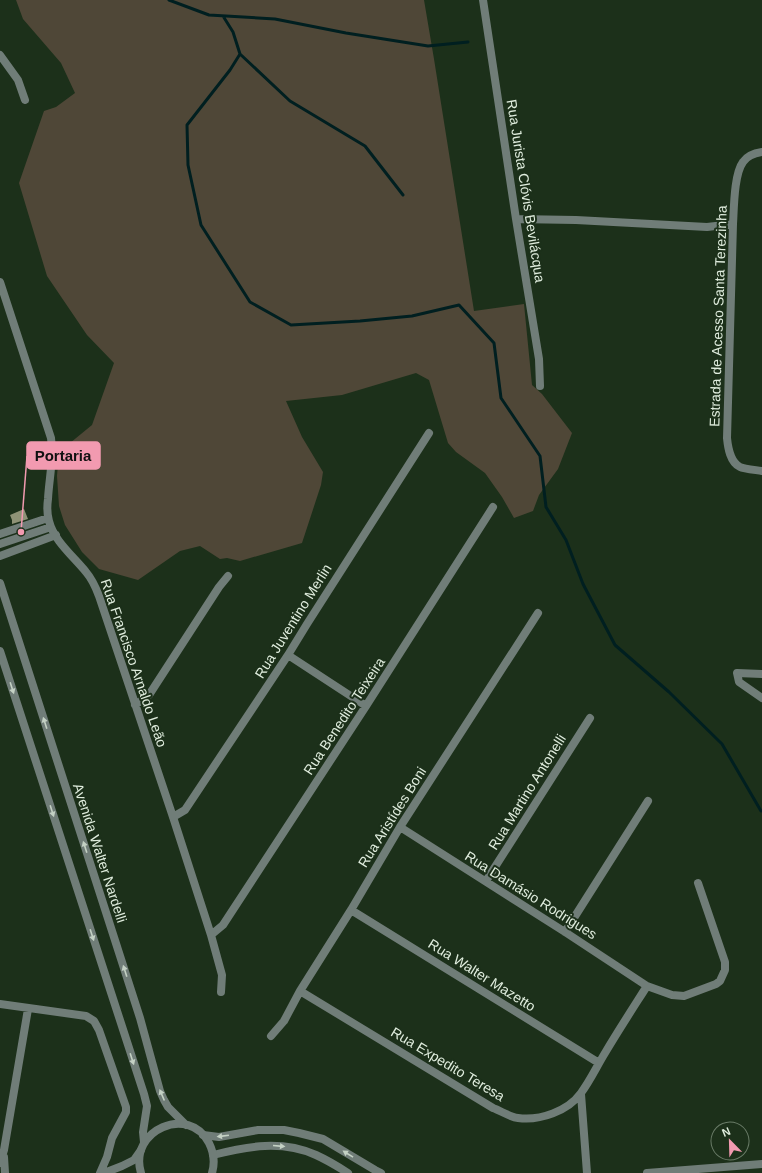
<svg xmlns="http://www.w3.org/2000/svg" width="762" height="1173" viewBox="0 0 762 1173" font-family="Helvetica,sans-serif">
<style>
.green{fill:#4f4737}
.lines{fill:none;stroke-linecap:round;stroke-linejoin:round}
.stream{stroke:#001f20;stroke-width:3}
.building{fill:#8e9276}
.minor{stroke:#707d78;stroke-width:8}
.tertiary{stroke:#707d78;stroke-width:8}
.oneway{fill:#c4d1c4}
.labels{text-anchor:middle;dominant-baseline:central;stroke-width:4;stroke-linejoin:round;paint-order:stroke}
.street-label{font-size:14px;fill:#e0edde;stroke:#1c301a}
.leader{fill:none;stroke:#f29ab0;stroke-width:1.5}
.callout-dot{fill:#f29ab0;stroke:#1c301a;stroke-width:1.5}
.callout{fill:#f29ab0;stroke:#f29ab0;stroke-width:1.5}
.callout-label{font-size:15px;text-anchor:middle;font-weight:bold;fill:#111}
</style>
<rect width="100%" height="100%" fill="#1c301a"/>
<!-- green -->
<path class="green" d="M 16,0 L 424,0 L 434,59 L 474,311 L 524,304 L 532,385 L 542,394 L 572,433 L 558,469 L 539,495 L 533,511 L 514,518 L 502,497 L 485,473 L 456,452 L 448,443 L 429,380 L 416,373 L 342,395 L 286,401 L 302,437 L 323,472 L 321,485 L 302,543 L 240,561 L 227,558 L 220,559 L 200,546 L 180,551 L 138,580 L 99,569 L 82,552 L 65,525 L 59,506 L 57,476 L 59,452 L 92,425 L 114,363 L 87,335 L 47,276 L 19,183 L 44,111 L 56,107 L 75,93 L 61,63 L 23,19 Z"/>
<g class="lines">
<!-- stream -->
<path class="stream" d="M 169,0 L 209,15 L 275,19 L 346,33 L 428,46 L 468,42
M 223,16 L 233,32 L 240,54 L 290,101 L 365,146 L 403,195
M 240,54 L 230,70 L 187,125 L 188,165 L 201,225 L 250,302 L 291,325 L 360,321 L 412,316 L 459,305 L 494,343 L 501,398 L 540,456 L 546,507 L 566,540 L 583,584 L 615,645 L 669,692 L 722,744 L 761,811"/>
</g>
<!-- building -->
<path class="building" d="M 24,509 L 28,519 L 12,524 L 12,520 L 10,515 Z"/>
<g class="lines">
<!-- minor -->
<path class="minor" d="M 483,0 L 516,219 L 539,359 L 540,386
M 0,55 L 18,80 L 25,100
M 762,152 C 755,153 747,156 743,162 C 734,174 734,208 733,224 L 727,438 C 728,448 730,462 740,467 C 744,469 756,470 762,471
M 516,219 L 576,220 L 707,227 L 733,224
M 0,282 L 51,438 C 54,459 49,479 48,499 C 47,506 47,514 49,521 C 54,541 73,556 86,572 C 92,579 96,588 99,596 L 173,817 L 211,935 L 222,975 L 221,992
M 0,534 L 48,518
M 0,544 L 51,527
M 0,556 L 56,535
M 288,655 L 366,706
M 762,674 L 737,673 L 739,682 L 762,698
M 135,705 L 149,695 L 219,587 L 228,576
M 173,817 L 185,810 L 288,655 L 307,624 L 429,433
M 400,827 L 565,932 L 647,986 L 672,995 L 684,996 L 716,984 L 720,981 L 725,970 L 725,962 L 698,883
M 486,881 L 590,718
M 351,910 L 599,1063
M 565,932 L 648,801
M 211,935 L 223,925 L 366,706 L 493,507
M 300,991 L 493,1108 C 501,1111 510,1117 518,1118 C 540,1121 568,1111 581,1093 C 590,1081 597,1066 605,1053 C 618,1031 633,1008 647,986
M 0,1004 L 86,1016 L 94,1021 L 99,1030 L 126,1107 L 126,1112 L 112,1138 L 107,1157 L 100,1173
M 271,1036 L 284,1021 L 300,991 L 351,910 L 400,827 L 538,613
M 581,1094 L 587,1173
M 203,1135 L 219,1137 L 258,1130 L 284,1130 L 299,1133 L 323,1139 L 375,1170 L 381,1173
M 213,1155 C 248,1146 282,1140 316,1155 C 327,1160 337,1166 348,1173
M 4,1157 L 5,1173
M 0,1163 L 4,1150 L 28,1009
M 104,1173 L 122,1166 L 134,1160 L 141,1150
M 647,1173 L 762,1164"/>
<!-- tertiary -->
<path class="tertiary" d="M 0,583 L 140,1018 L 160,1091 L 164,1100 L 168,1107 L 186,1125
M 0,651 L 144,1094 L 147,1106 L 143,1132 L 144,1142
M 141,1173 C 128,1130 189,1104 209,1143 C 214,1153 215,1163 212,1173"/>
</g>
<!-- one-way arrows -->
<defs><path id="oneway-solid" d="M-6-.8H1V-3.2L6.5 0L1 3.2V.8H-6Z"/></defs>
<g class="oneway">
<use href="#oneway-solid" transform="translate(12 688) rotate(72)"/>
<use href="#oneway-solid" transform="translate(45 723) rotate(-108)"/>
<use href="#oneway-solid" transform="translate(52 811) rotate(72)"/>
<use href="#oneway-solid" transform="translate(85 847) rotate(-108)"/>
<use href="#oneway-solid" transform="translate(92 935) rotate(72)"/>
<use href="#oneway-solid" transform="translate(125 971) rotate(-108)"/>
<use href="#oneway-solid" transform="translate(132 1059) rotate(72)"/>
<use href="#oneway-solid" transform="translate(162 1095) rotate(-113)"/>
<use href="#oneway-solid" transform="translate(223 1136) rotate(173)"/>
<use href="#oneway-solid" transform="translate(279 1146) rotate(5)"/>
<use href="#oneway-solid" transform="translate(348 1154) rotate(-148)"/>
</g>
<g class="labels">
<!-- street labels -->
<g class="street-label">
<text transform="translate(526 191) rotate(81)">Rua Jurista Clóvis Bevilácqua</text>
<text transform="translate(718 316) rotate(-88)">Estrada de Acesso Santa Terezinha</text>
<text transform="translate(293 621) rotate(-58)">Rua Juventino Merlin</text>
<text transform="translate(134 663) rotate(71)">Rua Francisco Arnaldo Leão</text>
<text transform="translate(344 716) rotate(-57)">Rua Benedito Teixeira</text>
<text transform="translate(527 792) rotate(-58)">Rua Martino Antonelli</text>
<text transform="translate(392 817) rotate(-58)">Rua Aristídes Boni</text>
<text transform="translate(100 853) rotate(72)">Avenida Walter Nardelli</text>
<text transform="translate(531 895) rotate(32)">Rua Damásio Rodrigues</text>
<text transform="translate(482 975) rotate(32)">Rua Walter Mazetto</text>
<text transform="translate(448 1064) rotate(31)">Rua Expedito Teresa</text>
</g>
</g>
<!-- callouts -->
<path class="leader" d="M21 532L27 456"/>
<circle class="callout-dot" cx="21" cy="532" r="4"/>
<rect class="callout" x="27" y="442" width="73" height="27" rx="4"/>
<g class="callout-label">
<text x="63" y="461">Portaria</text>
</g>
<!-- north arrow -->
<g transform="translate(730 1141) rotate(337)"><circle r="19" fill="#1c301a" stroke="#6a7c68"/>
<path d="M0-3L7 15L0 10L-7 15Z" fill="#f29ab0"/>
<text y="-6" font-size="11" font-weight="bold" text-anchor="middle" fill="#e0edde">N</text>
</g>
</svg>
